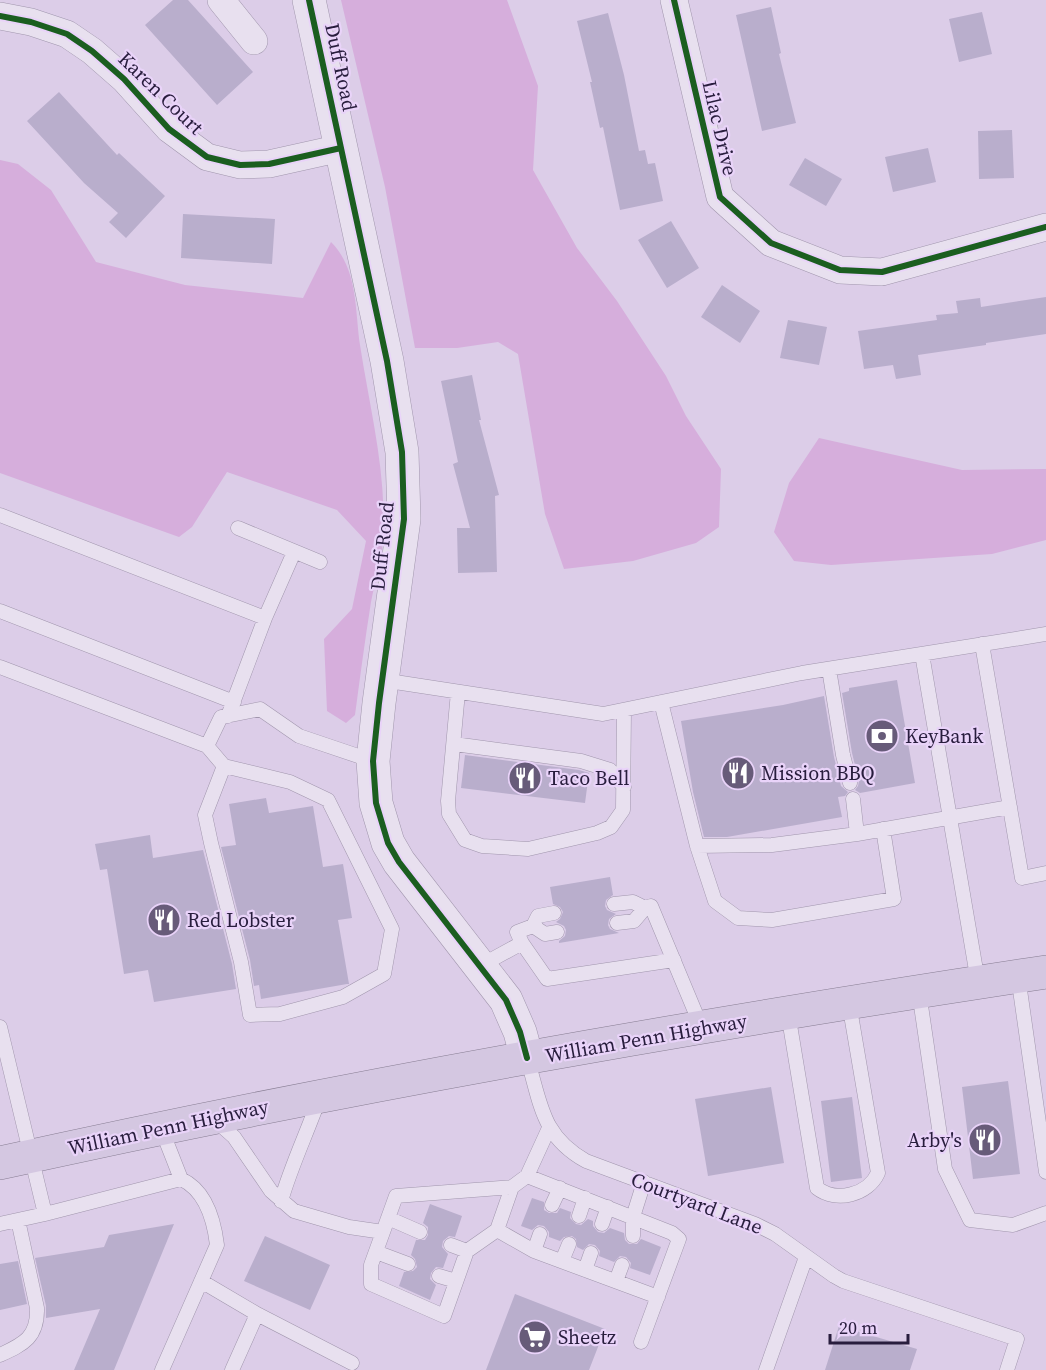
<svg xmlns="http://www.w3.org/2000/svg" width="1046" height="1370" viewBox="0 0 1046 1370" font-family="'Source Serif 4',serif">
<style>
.green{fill:#d6aedc}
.building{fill:#b9aecc}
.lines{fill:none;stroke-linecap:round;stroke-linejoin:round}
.service-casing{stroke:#a196ad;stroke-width:15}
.minor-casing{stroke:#a196ad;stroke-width:28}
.tertiary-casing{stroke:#a196ad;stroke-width:34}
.trunk-casing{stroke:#877d92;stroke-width:34}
.service{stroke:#e8e0ef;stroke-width:14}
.minor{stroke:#e8e0ef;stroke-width:27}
.tertiary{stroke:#e8e0ef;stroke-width:33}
.trunk{stroke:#d4c7e1;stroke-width:33}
.cycleway-casing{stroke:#e9d3f9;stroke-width:10}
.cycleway{stroke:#1b5e20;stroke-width:6}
.labels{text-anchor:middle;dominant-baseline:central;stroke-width:4.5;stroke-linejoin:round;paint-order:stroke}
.street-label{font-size:20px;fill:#281d3d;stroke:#e9d3f9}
.poi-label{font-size:20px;fill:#281d3d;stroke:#e9d3f9;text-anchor:start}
</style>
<rect width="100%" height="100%" fill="#dccde8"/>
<!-- green -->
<path class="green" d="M 341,0 L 507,0 L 538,86 L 533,170 L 577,248 L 617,301 L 666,376 L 686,416 L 721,469 L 719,527 L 696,543 L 633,561 L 564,569 L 545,514 L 518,354 L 498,342 L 457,348 L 415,348 L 385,187 Z
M 0,160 L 18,164 L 51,190 L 96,262 L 185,285 L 303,298 L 331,242 C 358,269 355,310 360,345 C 370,410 387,473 383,539 C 382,560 375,581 371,602 C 365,640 360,677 355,715 L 346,723 L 327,711 L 324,639 L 352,609 L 366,541 L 337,510 L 227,472 L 192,527 L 179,537 L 0,473 Z
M 819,438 L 962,470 L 1046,469 L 1046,540 L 992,554 L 831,565 L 794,561 L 774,532 L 789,483 Z"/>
<!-- building -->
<path class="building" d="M 173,0 L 188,0 L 253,72 L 217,105 L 145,25 Z
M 771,7 L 781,53 L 779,54 L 796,123 L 762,131 L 736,15 Z
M 982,12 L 992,54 L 959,62 L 949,19 Z
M 608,13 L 624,75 L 639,151 L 645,150 L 648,164 L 655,163 L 663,201 L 620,210 L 603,127 L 600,128 L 590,82 L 592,82 L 577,21 Z
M 59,92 L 117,155 L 119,153 L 165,196 L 126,238 L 109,222 L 118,213 L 84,183 L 27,121 Z
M 1012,130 L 1014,178 L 979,179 L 978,131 Z
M 928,148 L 936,182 L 893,192 L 885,157 Z
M 805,158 L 842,179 L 826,206 L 789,185 Z
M 183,214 L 275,219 L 272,264 L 181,258 Z
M 671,221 L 699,268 L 667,288 L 638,240 Z
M 722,285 L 760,311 L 740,343 L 701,317 Z
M 1046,297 L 1046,334 L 986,343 L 986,345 L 918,355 L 921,375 L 896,379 L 893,365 L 864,369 L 858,331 L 937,320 L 936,315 L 958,313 L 956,301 L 980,298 L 981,307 Z
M 788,320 L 827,327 L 819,365 L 780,358 Z
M 472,375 L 481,420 L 479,420 L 499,495 L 495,496 L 497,572 L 458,573 L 457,528 L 470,528 L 453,464 L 458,462 L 441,381 Z
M 897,680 L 915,783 L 860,793 L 855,790 L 858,786 L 859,781 L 852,753 L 842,693 L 849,691 L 849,688 Z
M 824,696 L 834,757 L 841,786 L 848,792 L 845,796 L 838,797 L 842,817 L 727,837 L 704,837 L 693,792 L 681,721 L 783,705 Z
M 465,755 L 579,770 L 589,773 L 585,803 L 461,788 Z
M 266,798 L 269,813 L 313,806 L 323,867 L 343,864 L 352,918 L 338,920 L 349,984 L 347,984 L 261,999 L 259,985 L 254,986 L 250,960 L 221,847 L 236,845 L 229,804 Z
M 150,835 L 153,858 L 203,850 L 232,964 L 236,989 L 154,1002 L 148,970 L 124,974 L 107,869 L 100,870 L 95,844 Z
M 610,877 L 613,895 L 606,900 L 605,906 L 607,910 L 616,914 L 609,919 L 608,925 L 610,929 L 619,933 L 559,943 L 559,941 L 565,936 L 566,930 L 564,926 L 556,922 L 560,919 L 563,912 L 560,907 L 553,904 L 550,887 Z
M 1008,1081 L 1020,1174 L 973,1179 L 962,1087 Z
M 771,1087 L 784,1163 L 708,1176 L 695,1099 Z
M 852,1097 L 862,1178 L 831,1182 L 821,1101 Z
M 532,1198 L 544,1202 L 544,1210 L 549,1213 L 557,1213 L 560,1208 L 571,1212 L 570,1218 L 576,1224 L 581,1225 L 588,1219 L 593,1221 L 593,1226 L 598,1232 L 604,1233 L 610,1228 L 624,1233 L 625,1240 L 629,1244 L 637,1244 L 641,1239 L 661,1247 L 650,1275 L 630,1268 L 631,1263 L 626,1257 L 620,1256 L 614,1262 L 599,1256 L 600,1251 L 595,1245 L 589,1244 L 583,1250 L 577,1247 L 576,1239 L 572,1236 L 564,1237 L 560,1241 L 549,1237 L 549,1232 L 544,1226 L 538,1225 L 532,1230 L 521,1226 Z
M 430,1204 L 462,1216 L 455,1237 L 449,1236 L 443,1241 L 442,1247 L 448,1254 L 443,1268 L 436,1267 L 431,1273 L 430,1279 L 436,1285 L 430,1300 L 399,1286 L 404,1272 L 413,1271 L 417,1267 L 415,1259 L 411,1255 L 416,1240 L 425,1240 L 428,1235 L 428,1227 L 423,1223 Z
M 174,1224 L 114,1370 L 74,1370 L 100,1309 L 46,1318 L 46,1306 L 35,1258 L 104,1247 L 109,1235 Z
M 265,1236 L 330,1265 L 310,1310 L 244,1281 Z
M 18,1261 L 27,1304 L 0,1310 L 0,1264 Z
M 515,1294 L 605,1329 L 589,1370 L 486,1370 Z
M 839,1326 L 917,1349 L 910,1370 L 825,1370 Z"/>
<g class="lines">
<!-- service casing -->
<g class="service-casing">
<path id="service" d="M 0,515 L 265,618 L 228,716
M 238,528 L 320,562
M 0,611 L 234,702
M 265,618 L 294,552
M 982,644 L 1022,878 L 1046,873
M 922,654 L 978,982
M 0,667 L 207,746
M 829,669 L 843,755 L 850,783
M 382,680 L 603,714 L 802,673 L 1046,634
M 458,692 L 448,801 L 449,814 L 465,840 L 482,846 L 528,849 L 597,833 L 611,827 L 623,810 L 624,710
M 661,702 L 697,846 L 715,901 L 738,918 L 772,920 L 894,899 L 883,829
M 454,744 L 581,761 L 610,770 L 624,787
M 224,766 L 205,815 L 211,843 L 241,962 L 250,1015 L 280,1014 L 343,997 L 384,974 L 392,929 L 328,800 L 290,782 L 224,766 L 207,746 L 221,717 L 260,709 L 299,736 L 373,761
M 853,799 L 857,834
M 697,846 L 772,845 L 857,834 L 1010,807
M 614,904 L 633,902 L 645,908 L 651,906 L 701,1026
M 554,913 L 538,916 L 533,926 L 517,932 L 522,943 L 547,979 L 674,960
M 617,923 L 634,921 L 645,908
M 533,926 L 545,934 L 557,932
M 480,966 L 522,943
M 1018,976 L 1046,1172
M 919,992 L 945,1169 L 970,1220 L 1013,1225 L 1046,1213
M 788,1013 L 817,1188 C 836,1203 868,1195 878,1173 L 849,1003
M 0,1027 L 45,1214
M 527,1058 C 541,1103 541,1136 586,1161 L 755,1224 L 775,1234 L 834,1276 L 843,1281 L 1017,1339 L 1007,1370
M 216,1121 L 234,1137 L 271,1191 L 294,1211 L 349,1227 L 383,1232 L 396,1196 L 512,1187 L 527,1176 L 549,1128
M 161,1128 L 181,1179
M 527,1176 L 672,1233 L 679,1239 L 641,1342
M 281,1201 C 291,1166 307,1133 319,1099
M 552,1205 L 560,1188
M 579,1216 L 585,1198
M 388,1218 L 420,1232
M 0,1224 L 45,1214 L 181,1179 C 205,1190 214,1220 217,1245 L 162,1370
M 602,1224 L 608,1207
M 497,1230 L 534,1251 L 658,1297
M 383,1232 L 371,1265 L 371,1284 L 444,1316 L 467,1251 L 497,1230 L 512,1187
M 633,1236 L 633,1217 L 644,1182
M 451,1245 L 467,1251
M 534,1251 L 540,1234
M 376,1252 L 408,1264
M 562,1261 L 569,1244
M 585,1270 L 591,1253
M 439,1276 L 456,1281
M 201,1281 L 257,1314 L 352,1363
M 616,1281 L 622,1265
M 0,1355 C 24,1344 38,1337 37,1308 L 18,1220
M 232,1370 L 257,1314
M 766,1370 L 806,1257"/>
</g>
<!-- minor casing -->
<g class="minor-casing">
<path id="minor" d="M 221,0 L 254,41
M 674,0 L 720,197 L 771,243 L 840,270 L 882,272 L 1046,227
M 0,16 L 31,22 L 67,34 L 92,51 L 124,79 L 169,129 L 207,157 L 240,165 L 269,164 L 341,148"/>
</g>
<!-- tertiary casing -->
<g class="tertiary-casing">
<path id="tertiary" d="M 309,0 L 387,361 L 402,452 L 404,519 L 379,703 L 373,761 L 376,803 L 388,843 L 399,862 L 506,1000 L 520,1032 L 527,1058"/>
</g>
<!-- trunk casing -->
<g class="trunk-casing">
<path id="trunk" d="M 0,1163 C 346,1086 696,1025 1046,972"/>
</g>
<!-- service -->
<use href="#service" class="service"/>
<!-- minor -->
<use href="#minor" class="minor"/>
<!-- tertiary -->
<use href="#tertiary" class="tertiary"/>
<!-- trunk -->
<use href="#trunk" class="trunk"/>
<!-- cycleway casing -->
<g class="cycleway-casing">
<path id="cycleway" d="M 309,0 L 387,361 L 402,452 L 404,519 L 379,703 L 373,761 L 376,803 L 388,843 L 399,862 L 506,1000 L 520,1032 L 527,1058
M 674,0 L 720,197 L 771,243 L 840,270 L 882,272 L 1046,227
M 0,16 L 31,22 L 67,34 L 92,51 L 124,79 L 169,129 L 207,157 L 240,165 L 269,164 L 341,148"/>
</g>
<!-- cycleway -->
<use href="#cycleway" class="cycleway"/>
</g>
<!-- icons -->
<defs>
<g id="bank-disc" transform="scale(1.725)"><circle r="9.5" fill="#675b79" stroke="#e9d3f9"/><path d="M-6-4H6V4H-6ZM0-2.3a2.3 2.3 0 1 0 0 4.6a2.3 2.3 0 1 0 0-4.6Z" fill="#fff"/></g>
<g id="restaurant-disc" transform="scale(1.725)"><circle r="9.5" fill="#675b79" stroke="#e9d3f9"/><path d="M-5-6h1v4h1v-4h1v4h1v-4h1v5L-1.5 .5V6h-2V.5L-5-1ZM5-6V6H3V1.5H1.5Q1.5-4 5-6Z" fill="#fff"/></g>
<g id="supermarket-disc" transform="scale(1.725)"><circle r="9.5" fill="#675b79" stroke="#e9d3f9"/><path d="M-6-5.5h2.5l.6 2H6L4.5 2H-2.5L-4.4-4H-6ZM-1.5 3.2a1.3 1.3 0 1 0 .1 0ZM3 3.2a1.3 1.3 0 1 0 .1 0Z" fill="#fff"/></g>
</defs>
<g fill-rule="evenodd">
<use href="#bank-disc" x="882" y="736"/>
<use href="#restaurant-disc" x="738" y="773"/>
<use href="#restaurant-disc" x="525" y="778"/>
<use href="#restaurant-disc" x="164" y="920"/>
<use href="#restaurant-disc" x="985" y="1140"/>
<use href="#supermarket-disc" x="535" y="1337"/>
</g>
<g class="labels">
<!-- street labels -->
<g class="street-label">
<text transform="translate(341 67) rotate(78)">Duff Road</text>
<text transform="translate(161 93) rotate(44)">Karen Court</text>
<text transform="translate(720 128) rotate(77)">Lilac Drive</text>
<text transform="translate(382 546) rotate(-84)">Duff Road</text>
<text transform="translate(646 1038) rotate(-10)">William Penn Highway</text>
<text transform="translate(168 1127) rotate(-12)">William Penn Highway</text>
<text transform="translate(697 1203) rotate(21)">Courtyard Lane</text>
</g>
<!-- poi labels -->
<g class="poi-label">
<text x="905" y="736">KeyBank</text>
<text x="761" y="773">Mission BBQ</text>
<text x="548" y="778">Taco Bell</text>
<text x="187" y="920">Red Lobster</text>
<text x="962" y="1140" text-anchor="end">Arby's</text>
<text x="558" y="1337">Sheetz</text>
</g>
</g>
<!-- scale -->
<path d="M830 1334v9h78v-9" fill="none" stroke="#281d3d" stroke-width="3"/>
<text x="839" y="1334" font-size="18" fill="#281d3d" stroke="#e9d3f9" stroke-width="4.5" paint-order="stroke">20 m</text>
</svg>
